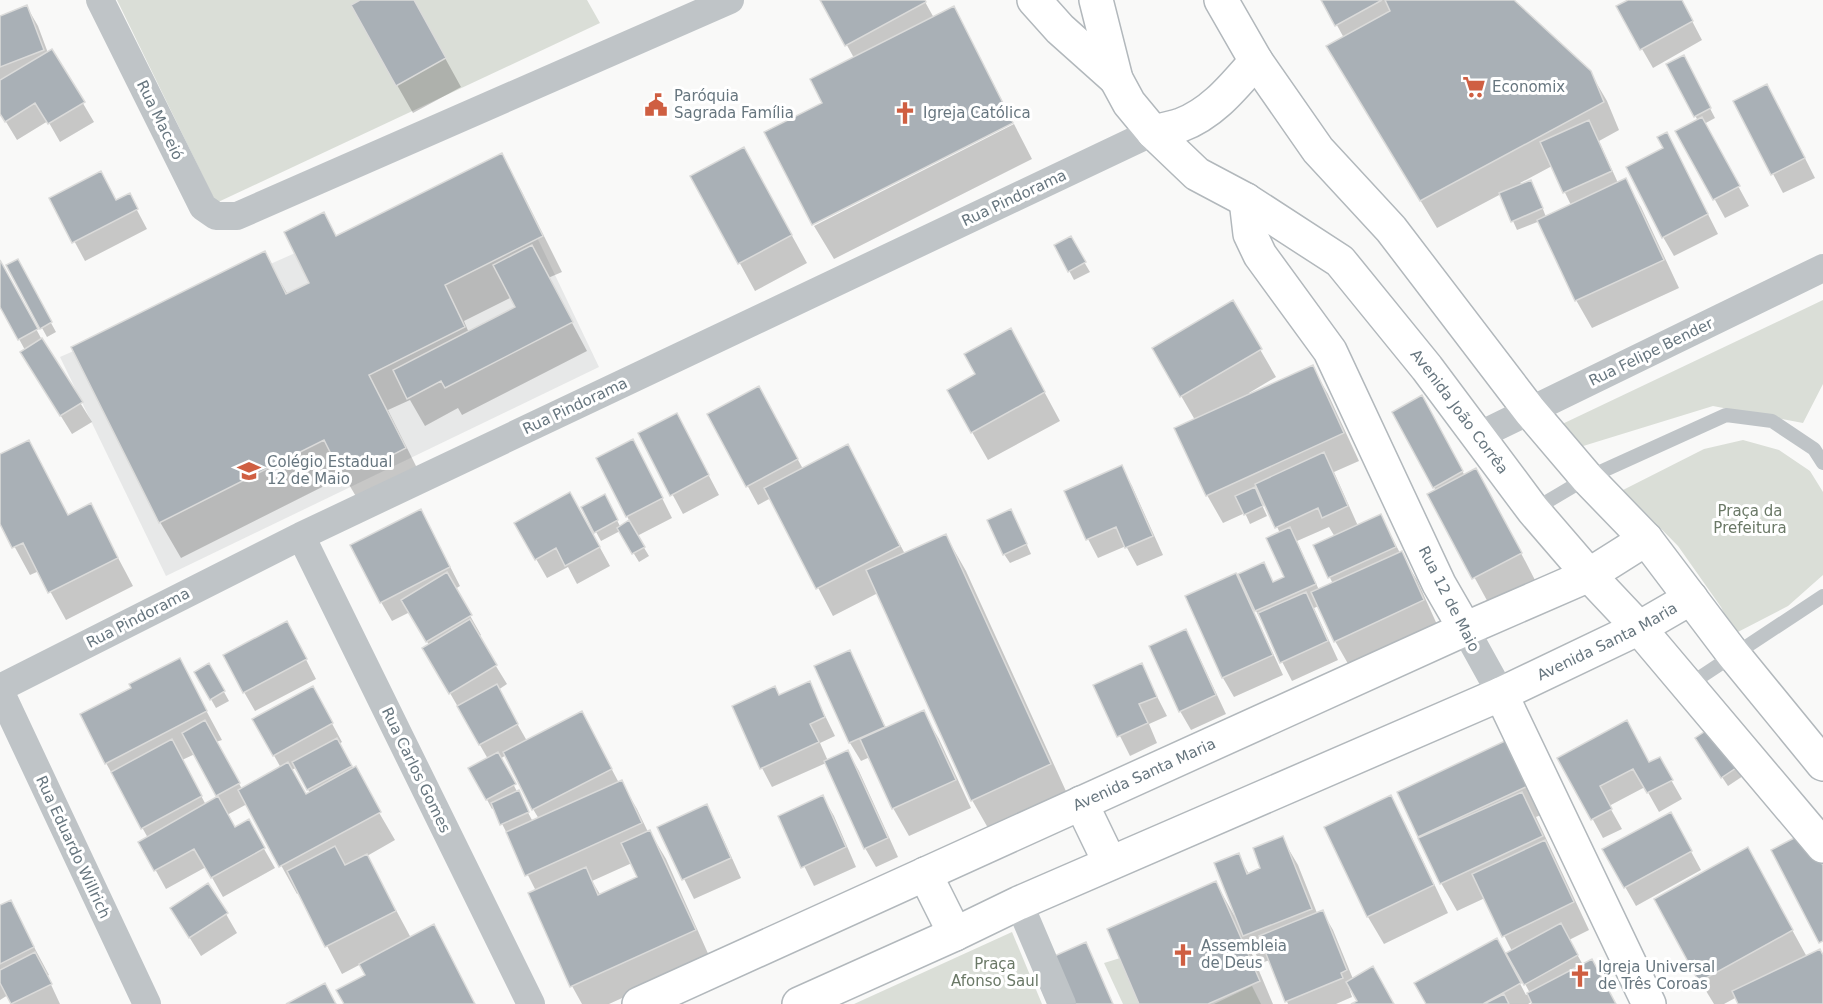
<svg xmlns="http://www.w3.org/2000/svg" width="1823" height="1004" viewBox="0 0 1823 1004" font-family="'DejaVu Sans',sans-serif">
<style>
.built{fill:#e7e8e8}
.green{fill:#daded7}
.shadow{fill:#0003;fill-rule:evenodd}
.building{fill:#a9b0b6;stroke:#dbdbda;stroke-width:1.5}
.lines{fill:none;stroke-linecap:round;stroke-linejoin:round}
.secondary-casing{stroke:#b2b8bc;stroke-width:36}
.lane{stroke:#bfc4c7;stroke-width:14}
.street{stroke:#bfc4c7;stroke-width:28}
.secondary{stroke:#fff;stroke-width:33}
.labels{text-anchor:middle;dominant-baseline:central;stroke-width:6;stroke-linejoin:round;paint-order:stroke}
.poi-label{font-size:15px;fill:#67767f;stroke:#fff;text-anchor:start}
.street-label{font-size:15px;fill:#67767f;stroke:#fff}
.park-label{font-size:15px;fill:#6a7866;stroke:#fff}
</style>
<rect width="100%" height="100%" fill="#f9f9f8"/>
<!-- built -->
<path class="built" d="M 501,162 L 599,367 L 166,576 L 60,357 Z"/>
<!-- green -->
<path class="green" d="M 117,0 L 587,0 L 600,23 L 216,203 Z
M 1823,300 L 1823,384 L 1803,423 L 1713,406 L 1567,451 L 1558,426 Z
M 1743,440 L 1779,450 L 1810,471 L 1823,492 L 1823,575 L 1788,606 L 1734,634 L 1721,607 L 1678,546 L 1623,490 L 1704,449 Z
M 1012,932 L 1042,1004 L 854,1004 Z
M 1130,955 L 1154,1004 L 1123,1004 L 1104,963 Z
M 1252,986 L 1261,1004 L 1214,1004 Z"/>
<!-- shadow -->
<path class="shadow" d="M 363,0 L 413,0 L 461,87 L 413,113 L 397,85 Z
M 822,0 L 924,0 L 934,18 L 953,8 L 973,44 L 1013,122 L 812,223 L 824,103 L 854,58 Z
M 1323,0 L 1512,0 L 1590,72 L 1607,101 L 1619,130 L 1599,141 L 1618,183 L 1625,180 L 1641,207 L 1679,288 L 1592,328 L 1576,300 L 1540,221 L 1517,230 L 1501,194 L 1437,228 L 1344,74 L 1344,38 ZM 1552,166 L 1571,205 L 1546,217 L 1536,191 L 1520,183 Z
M 1631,0 L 1681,0 L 1702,40 L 1653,68 L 1642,49 Z
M 27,7 L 38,26 L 48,53 L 52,51 L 94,122 L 60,142 L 48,121 L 17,140 L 0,112 L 0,17 Z
M 1668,64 L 1688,66 L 1715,118 L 1704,124 L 1749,206 L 1725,218 L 1677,131 L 1698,121 Z
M 1735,102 L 1778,105 L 1815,178 L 1783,193 Z
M 1014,124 L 1032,159 L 834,259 L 814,226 Z
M 1677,153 L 1718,234 L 1674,256 L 1663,237 Z
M 501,155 L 521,190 L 562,272 L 548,278 L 587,351 L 462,415 L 458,408 L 425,426 L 410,400 L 388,410 L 425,484 L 361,505 L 344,476 L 181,558 L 160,522 L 264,253 L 288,295 L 311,284 L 324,214 L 337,237 ZM 512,297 L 517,308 L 469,333 L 464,321 Z
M 692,176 L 759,176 L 807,263 L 755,291 Z
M 129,195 L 147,229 L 85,261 L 51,198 L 117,202 Z
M 1070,238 L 1090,272 L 1074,280 L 1056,246 Z
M 17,261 L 56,332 L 47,337 L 8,266 Z
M 0,263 L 47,349 L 92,422 L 72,434 L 33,371 L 25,350 L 0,304 Z
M 1233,303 L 1276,377 L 1249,393 L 1250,395 L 1312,367 L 1328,394 L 1359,461 L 1334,472 L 1358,526 L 1381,516 L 1400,553 L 1417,580 L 1439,629 L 1351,669 L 1335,641 L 1319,606 L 1314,608 L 1338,660 L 1292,681 L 1255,609 L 1253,610 L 1283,675 L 1234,697 L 1223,678 L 1187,597 L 1235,575 L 1247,595 L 1263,564 L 1274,583 L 1286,578 L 1280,533 L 1266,504 L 1262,505 L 1267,516 L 1250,524 L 1245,513 L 1223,523 L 1207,495 L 1195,420 L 1154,349 ZM 1329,527 L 1335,537 L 1315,546 L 1333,584 L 1319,590 L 1297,541 Z
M 1026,358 L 1060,421 L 988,460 L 972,432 L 977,375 Z
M 769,407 L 803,469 L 863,474 L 905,554 L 946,536 L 966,571 L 1070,800 L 992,835 L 972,800 L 878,593 L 833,616 L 771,498 L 758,505 L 709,415 Z
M 1394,413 L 1432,416 L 1465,476 L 1492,497 L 1536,582 L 1490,606 L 1429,494 L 1436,491 Z
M 640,434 L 687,434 L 719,495 L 683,514 Z
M 28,442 L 68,516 L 90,505 L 133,586 L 66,620 L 39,571 L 30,575 L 0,520 L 0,456 Z
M 598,459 L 643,460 L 672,518 L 637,536 L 649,556 L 639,562 L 620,531 L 601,541 L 583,508 L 609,505 L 621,528 L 630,522 Z
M 1121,467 L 1132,486 L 1163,555 L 1137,566 L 1126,546 L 1098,558 L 1088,539 Z
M 581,513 L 610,566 L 577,584 L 568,567 L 547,578 L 516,524 Z
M 1016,520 L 1031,554 L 1010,563 L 1004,554 Z
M 431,529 L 460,586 L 455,589 L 481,635 L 478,637 L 507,684 L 498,690 L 527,741 L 582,713 L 619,783 L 621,782 L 637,809 L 648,832 L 650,832 L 666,859 L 710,958 L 609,1004 L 582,1004 L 572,986 L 536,891 L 494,808 L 492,809 L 470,768 L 488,759 L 424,648 L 429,645 L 410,612 L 392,621 L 381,602 ZM 506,755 L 533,809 L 539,819 L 533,822 L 500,759 ZM 632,863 L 639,878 L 601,896 L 592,881 Z
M 1186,631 L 1196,650 L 1226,714 L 1191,730 L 1180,711 Z
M 297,642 L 316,679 L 255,711 L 244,692 Z
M 850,652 L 860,671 L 886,728 L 923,712 L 939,739 L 971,808 L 909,836 L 893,808 L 870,757 L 861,761 L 850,743 L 816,667 Z
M 179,660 L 222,740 L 216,742 L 242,789 L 281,768 L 254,720 L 323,707 L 342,742 L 339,744 L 395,840 L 367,856 L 411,938 L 475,1004 L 346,1004 L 367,976 L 361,964 L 342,974 L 299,893 L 297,894 L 247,804 L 227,815 L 235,829 L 248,821 L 275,868 L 223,897 L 206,867 L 166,889 L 140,842 L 148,838 L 106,763 L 133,688 ZM 195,754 L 219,798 L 206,805 L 182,760 ZM 296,768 L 310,793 L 306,796 L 291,770 Z
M 209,665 L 229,701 L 216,708 L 196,673 Z
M 1141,665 L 1167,716 L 1149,724 L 1157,743 L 1130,756 L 1095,686 Z
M 809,683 L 835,736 L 820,743 L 828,761 L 848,752 L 859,771 L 898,857 L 876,867 L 865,848 L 826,763 L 772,787 L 762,768 L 779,696 Z
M 1713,728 L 1743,776 L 1728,786 L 1702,747 Z
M 1507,742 L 1543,814 L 1536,817 L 1589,930 L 1569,940 L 1583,965 L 1591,961 L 1616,1004 L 1534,1004 L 1533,1001 L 1528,1004 L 1428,1004 L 1507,959 L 1526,995 L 1530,993 L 1508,953 L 1512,951 L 1485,898 L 1457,911 L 1441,883 L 1399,793 Z
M 1559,758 L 1649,764 L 1659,759 L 1682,799 L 1659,812 L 1645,787 L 1609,806 L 1622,829 L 1603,838 Z
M 823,797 L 834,816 L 856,867 L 814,886 L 780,817 Z
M 1390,797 L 1406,825 L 1448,913 L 1384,944 L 1368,917 L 1326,828 Z
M 706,806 L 717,825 L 741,878 L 694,899 L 659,828 Z
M 1681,833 L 1701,870 L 1636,906 L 1604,850 Z
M 1282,838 L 1298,865 L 1317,913 L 1322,911 L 1333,930 L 1353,979 L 1393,1004 L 1354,1004 L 1359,1002 L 1351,987 L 1349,988 L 1352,997 L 1336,1004 L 1288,1004 L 1270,960 L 1261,963 L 1251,946 L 1249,947 L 1273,1004 L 1141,1004 L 1216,883 L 1234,915 L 1236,914 L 1238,855 L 1249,874 L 1262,869 Z
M 1763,877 L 1807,957 L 1823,956 L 1823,1004 L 1740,1004 L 1737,997 L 1724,1004 L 1714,1004 L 1700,981 Z
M 10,902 L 49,975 L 47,976 L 60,1004 L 13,1004 L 8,995 L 0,1000 L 0,907 Z
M 226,914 L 237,933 L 201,956 L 183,927 Z"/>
<!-- building -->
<path class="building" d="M 360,0 L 414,0 L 446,58 L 396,86 L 351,5 Z
M 820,0 L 925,0 L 926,2 L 845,46 Z
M 1321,0 L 1382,0 L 1335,26 Z
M 1385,0 L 1514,0 L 1591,71 L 1604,102 L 1420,201 L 1326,46 L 1390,11 Z
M 1628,0 L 1682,0 L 1693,21 L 1640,50 L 1616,6 Z
M 27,5 L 44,50 L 0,67 L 0,16 Z
M 954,6 L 1013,123 L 812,225 L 764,132 L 822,103 L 810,79 Z
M 52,49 L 85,102 L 48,124 L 35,103 L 5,122 L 0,114 L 0,80 Z
M 1684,55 L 1711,108 L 1694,117 L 1666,64 Z
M 1767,84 L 1805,158 L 1771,175 L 1733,101 Z
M 1702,117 L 1740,186 L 1713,200 L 1675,131 Z
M 1589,120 L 1612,171 L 1563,193 L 1540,142 Z
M 1667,132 L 1708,214 L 1662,238 L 1626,167 L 1663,148 L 1657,137 Z
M 744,147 L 792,235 L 738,264 L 690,176 Z
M 502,153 L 543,236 L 445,285 L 465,327 L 369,375 L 406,448 L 373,465 L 368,455 L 339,470 L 324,440 L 159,523 L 71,347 L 265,251 L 286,294 L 309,283 L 284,232 L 324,212 L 336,236 Z
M 101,171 L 116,200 L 130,193 L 138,209 L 72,243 L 49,198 Z
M 1626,178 L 1664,260 L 1575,301 L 1537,220 Z
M 1531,180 L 1543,208 L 1511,222 L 1499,193 Z
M 1071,236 L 1086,262 L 1068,272 L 1054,245 Z
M 532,245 L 573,322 L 445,388 L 441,381 L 407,399 L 393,370 L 515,307 L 493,265 Z
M 18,259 L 52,322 L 40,329 L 6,265 Z
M 0,260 L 38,329 L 18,340 L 0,307 Z
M 1233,300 L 1262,349 L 1180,397 L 1152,348 Z
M 1011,328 L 1045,392 L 971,433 L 947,390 L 975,374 L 964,354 Z
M 42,338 L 83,402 L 60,416 L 20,352 Z
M 1313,365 L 1344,433 L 1206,496 L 1174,428 Z
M 759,386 L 798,459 L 746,487 L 707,414 Z
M 1422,395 L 1463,471 L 1433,488 L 1392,412 Z
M 677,413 L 709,475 L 670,496 L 638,433 Z
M 633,439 L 663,498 L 626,517 L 596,458 Z
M 29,440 L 68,515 L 91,503 L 118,558 L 48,593 L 23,543 L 12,548 L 0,524 L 0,454 Z
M 848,444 L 900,546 L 816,589 L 764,488 Z
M 1324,452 L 1348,506 L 1322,518 L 1318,508 L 1275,528 L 1255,484 Z
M 1122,465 L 1153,536 L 1125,548 L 1116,527 L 1086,540 L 1064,491 Z
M 1476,468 L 1522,553 L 1472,579 L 1427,494 Z
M 1255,487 L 1263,506 L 1244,515 L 1235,496 Z
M 570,492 L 600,547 L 565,566 L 556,548 L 535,560 L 514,523 Z
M 605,494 L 618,520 L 594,533 L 581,507 Z
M 421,509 L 450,567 L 380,603 L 350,545 Z
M 1011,509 L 1027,544 L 1003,555 L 987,520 Z
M 1381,514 L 1396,547 L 1328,578 L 1313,545 Z
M 629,520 L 645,547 L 632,554 L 617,528 Z
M 1290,527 L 1316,584 L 1255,611 L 1238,574 L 1264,562 L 1273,582 L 1284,577 L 1266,538 Z
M 946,534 L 1051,764 L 971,801 L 866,570 Z
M 1402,551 L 1424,600 L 1334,642 L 1311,592 Z
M 447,572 L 472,615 L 426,642 L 401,600 Z
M 1236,573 L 1273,655 L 1222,678 L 1185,596 Z
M 1306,592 L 1328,641 L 1280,663 L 1258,613 Z
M 470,619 L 497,665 L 449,694 L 422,648 Z
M 287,621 L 307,659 L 243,693 L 223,655 Z
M 1186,629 L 1216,695 L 1179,712 L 1149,646 Z
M 850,650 L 885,727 L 849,743 L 814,666 Z
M 180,658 L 207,711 L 105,764 L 80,714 L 131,688 L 129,684 Z
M 209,663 L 225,691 L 210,700 L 194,672 Z
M 1142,663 L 1157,697 L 1139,704 L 1148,723 L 1117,737 L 1093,685 Z
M 810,681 L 825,717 L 810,724 L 819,742 L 760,769 L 732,706 L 775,686 L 779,695 Z
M 497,684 L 518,724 L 479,745 L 457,706 Z
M 313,686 L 333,723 L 273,756 L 252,719 Z
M 924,710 L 956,780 L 892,809 L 860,739 Z
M 582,711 L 612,769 L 532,810 L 503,752 Z
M 205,720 L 240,783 L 216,796 L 182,733 Z
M 1627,720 L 1649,762 L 1660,757 L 1673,780 L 1647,793 L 1633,769 L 1600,786 L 1612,809 L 1591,820 L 1557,758 Z
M 1713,726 L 1739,766 L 1721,778 L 1695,738 Z
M 337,738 L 352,766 L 307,790 L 292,762 Z
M 172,739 L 202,796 L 141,829 L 111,772 Z
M 1507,740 L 1528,786 L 1418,837 L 1397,792 Z
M 848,750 L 888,838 L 864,849 L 824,761 Z
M 498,752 L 516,784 L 486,800 L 468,768 Z
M 288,762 L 306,794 L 356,766 L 381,812 L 279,867 L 238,790 Z
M 622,780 L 642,823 L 525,876 L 506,832 Z
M 519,790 L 529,812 L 500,825 L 491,803 Z
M 1522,792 L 1543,836 L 1440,884 L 1418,838 Z
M 823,795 L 846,847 L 801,868 L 778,816 Z
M 1391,795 L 1434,885 L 1367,917 L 1324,827 Z
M 218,796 L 235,827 L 249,819 L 265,848 L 211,878 L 194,849 L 154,871 L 138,842 Z
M 707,804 L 731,858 L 682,880 L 657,827 Z
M 1671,812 L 1692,851 L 1624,888 L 1602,849 Z
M 650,830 L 696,930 L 570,987 L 528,893 L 586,867 L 598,895 L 637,877 L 621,843 Z
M 1800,835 L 1823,865 L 1823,941 L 1819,943 L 1771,850 Z
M 1283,836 L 1312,909 L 1243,936 L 1214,863 L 1239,853 L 1247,874 L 1260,868 L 1253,848 Z
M 1545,840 L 1574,902 L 1502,937 L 1472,874 Z
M 335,846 L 345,865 L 367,854 L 396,911 L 325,947 L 287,871 Z
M 1748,847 L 1793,930 L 1699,982 L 1654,899 Z
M 1216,881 L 1260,981 L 1208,1004 L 1139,1004 L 1107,929 Z
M 208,883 L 228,913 L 189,938 L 170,908 Z
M 11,900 L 34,947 L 0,964 L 0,905 Z
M 1323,910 L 1347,970 L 1341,973 L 1343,978 L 1285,1002 L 1259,936 Z
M 1561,923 L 1578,955 L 1524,985 L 1506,953 Z
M 434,924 L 475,1004 L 344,1004 L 336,990 L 365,975 L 359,964 Z
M 1497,938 L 1521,983 L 1483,1004 L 1426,1004 L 1414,983 Z
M 1086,942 L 1113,1004 L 1048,1004 L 1032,966 Z
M 1820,949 L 1823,955 L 1823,1004 L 1738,1004 L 1732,991 Z
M 35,952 L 52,984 L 11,1004 L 0,983 L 0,970 Z
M 1592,959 L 1616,1004 L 1532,1004 L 1527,993 Z
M 1373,966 L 1394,1004 L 1351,1004 L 1357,1001 L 1346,982 Z
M 325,983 L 336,1004 L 286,1004 Z
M 1504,994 L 1509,1004 L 1484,1004 Z"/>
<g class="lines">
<!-- secondary casing -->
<g class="secondary-casing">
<g id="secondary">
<path d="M 1034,0 L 1060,29 L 1116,79"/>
<path id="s1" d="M 1096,0 L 1116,79 L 1129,103 L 1153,132 L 1197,174 L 1246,200 L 1340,261 L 1427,368 L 1533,510 L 1589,575 L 1639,628 L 1823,846"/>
<path d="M 1221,0 L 1256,61 L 1318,150 L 1391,229 L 1530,411 L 1587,478 L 1646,539 L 1733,654 L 1823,764"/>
<path d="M 1153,132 C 1162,130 1172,128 1181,125 C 1213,113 1234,86 1256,61"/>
<path d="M 1246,200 L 1250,234 L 1260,255 L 1330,351 L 1439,584 L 1465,629"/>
<path d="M 1501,694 L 1649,1004"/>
<path d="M 1081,803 L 1110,863"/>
<path d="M 925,874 L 955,934"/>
<path id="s2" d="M 639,1004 L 1465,629 L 1589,575 L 1646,539"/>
<path id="s3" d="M 799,1004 L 955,934 L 1019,903 L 1501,694 L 1639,628 L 1691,598"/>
</g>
</g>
<!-- lane -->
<path class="lane" d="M 1533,510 L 1587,478 L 1726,415 L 1772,421 L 1814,449 L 1823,463
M 1687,686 L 1823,596"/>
<!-- street -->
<path class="street" d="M 100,0 L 203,207 L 216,216 L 237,216 L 730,0
M 1478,436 L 1823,268
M 301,536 L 531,1004
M 1465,629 L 1501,694
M 0,688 L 301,536 L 1153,132
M 0,691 L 147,1004
M 1019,903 L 1062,1004"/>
<!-- secondary -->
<use href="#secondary" class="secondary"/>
</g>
<!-- icons -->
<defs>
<g id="supermarket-bare" transform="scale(1.8)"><path d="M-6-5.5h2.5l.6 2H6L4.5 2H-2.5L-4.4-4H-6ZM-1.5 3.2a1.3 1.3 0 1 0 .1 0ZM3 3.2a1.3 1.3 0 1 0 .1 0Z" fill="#cf5f42" stroke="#fff" stroke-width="2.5" paint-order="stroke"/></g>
<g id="civic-bare" transform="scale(1.8)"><path d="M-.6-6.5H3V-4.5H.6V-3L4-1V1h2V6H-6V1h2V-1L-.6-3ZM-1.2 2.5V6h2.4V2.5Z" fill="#cf5f42" stroke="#fff" stroke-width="2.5" paint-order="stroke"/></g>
<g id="church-bare" transform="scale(1.8)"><path d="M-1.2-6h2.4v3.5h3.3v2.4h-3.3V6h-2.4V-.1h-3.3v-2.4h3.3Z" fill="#cf5f42" stroke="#fff" stroke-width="2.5" paint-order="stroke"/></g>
<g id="school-bare" transform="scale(1.8)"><path d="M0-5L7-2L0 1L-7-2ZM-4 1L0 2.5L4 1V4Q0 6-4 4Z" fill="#cf5f42" stroke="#fff" stroke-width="2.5" paint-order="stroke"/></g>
</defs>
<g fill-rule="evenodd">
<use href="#supermarket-bare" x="1474" y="87"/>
<use href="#civic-bare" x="656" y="105"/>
<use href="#church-bare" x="905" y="113"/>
<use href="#school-bare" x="249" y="471"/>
<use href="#church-bare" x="1183" y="955"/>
<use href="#church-bare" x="1580" y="976"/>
</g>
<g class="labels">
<!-- poi labels -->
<g class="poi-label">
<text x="1492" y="87">Economix</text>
<text x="674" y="96">Paróquia<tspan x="674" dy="17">Sagrada Família</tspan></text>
<text x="923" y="113">Igreja Católica</text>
<text x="267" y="462">Colégio Estadual<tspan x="267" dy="17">12 de Maio</tspan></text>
<text x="1201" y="946">Assembleia<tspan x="1201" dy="17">de Deus</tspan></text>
<text x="1598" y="967">Igreja Universal<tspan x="1598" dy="17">de Três Coroas</tspan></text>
</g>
<!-- street labels -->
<g class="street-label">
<text transform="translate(160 120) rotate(64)">Rua Maceió</text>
<text transform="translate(1014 198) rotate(-25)">Rua Pindorama</text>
<text transform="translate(1651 352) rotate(-26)">Rua Felipe Bender</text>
<text transform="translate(575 406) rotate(-25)">Rua Pindorama</text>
<text stroke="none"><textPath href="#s1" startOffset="567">Avenida João Corrêa</textPath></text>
<text transform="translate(1449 599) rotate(63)">Rua 12 de Maio</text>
<text transform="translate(138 618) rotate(-27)">Rua Pindorama</text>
<text stroke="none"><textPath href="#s3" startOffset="886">Avenida Santa Maria</textPath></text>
<text transform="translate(416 770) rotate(64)">Rua Carlos Gomes</text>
<text stroke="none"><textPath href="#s2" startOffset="555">Avenida Santa Maria</textPath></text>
<text transform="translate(73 847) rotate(65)">Rua Eduardo Willrich</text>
</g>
<!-- park labels -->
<g class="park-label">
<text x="1750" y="511">Praça da<tspan x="1750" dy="17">Prefeitura</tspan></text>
<text x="995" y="964">Praça<tspan x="995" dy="17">Afonso Saul</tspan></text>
</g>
</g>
</svg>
